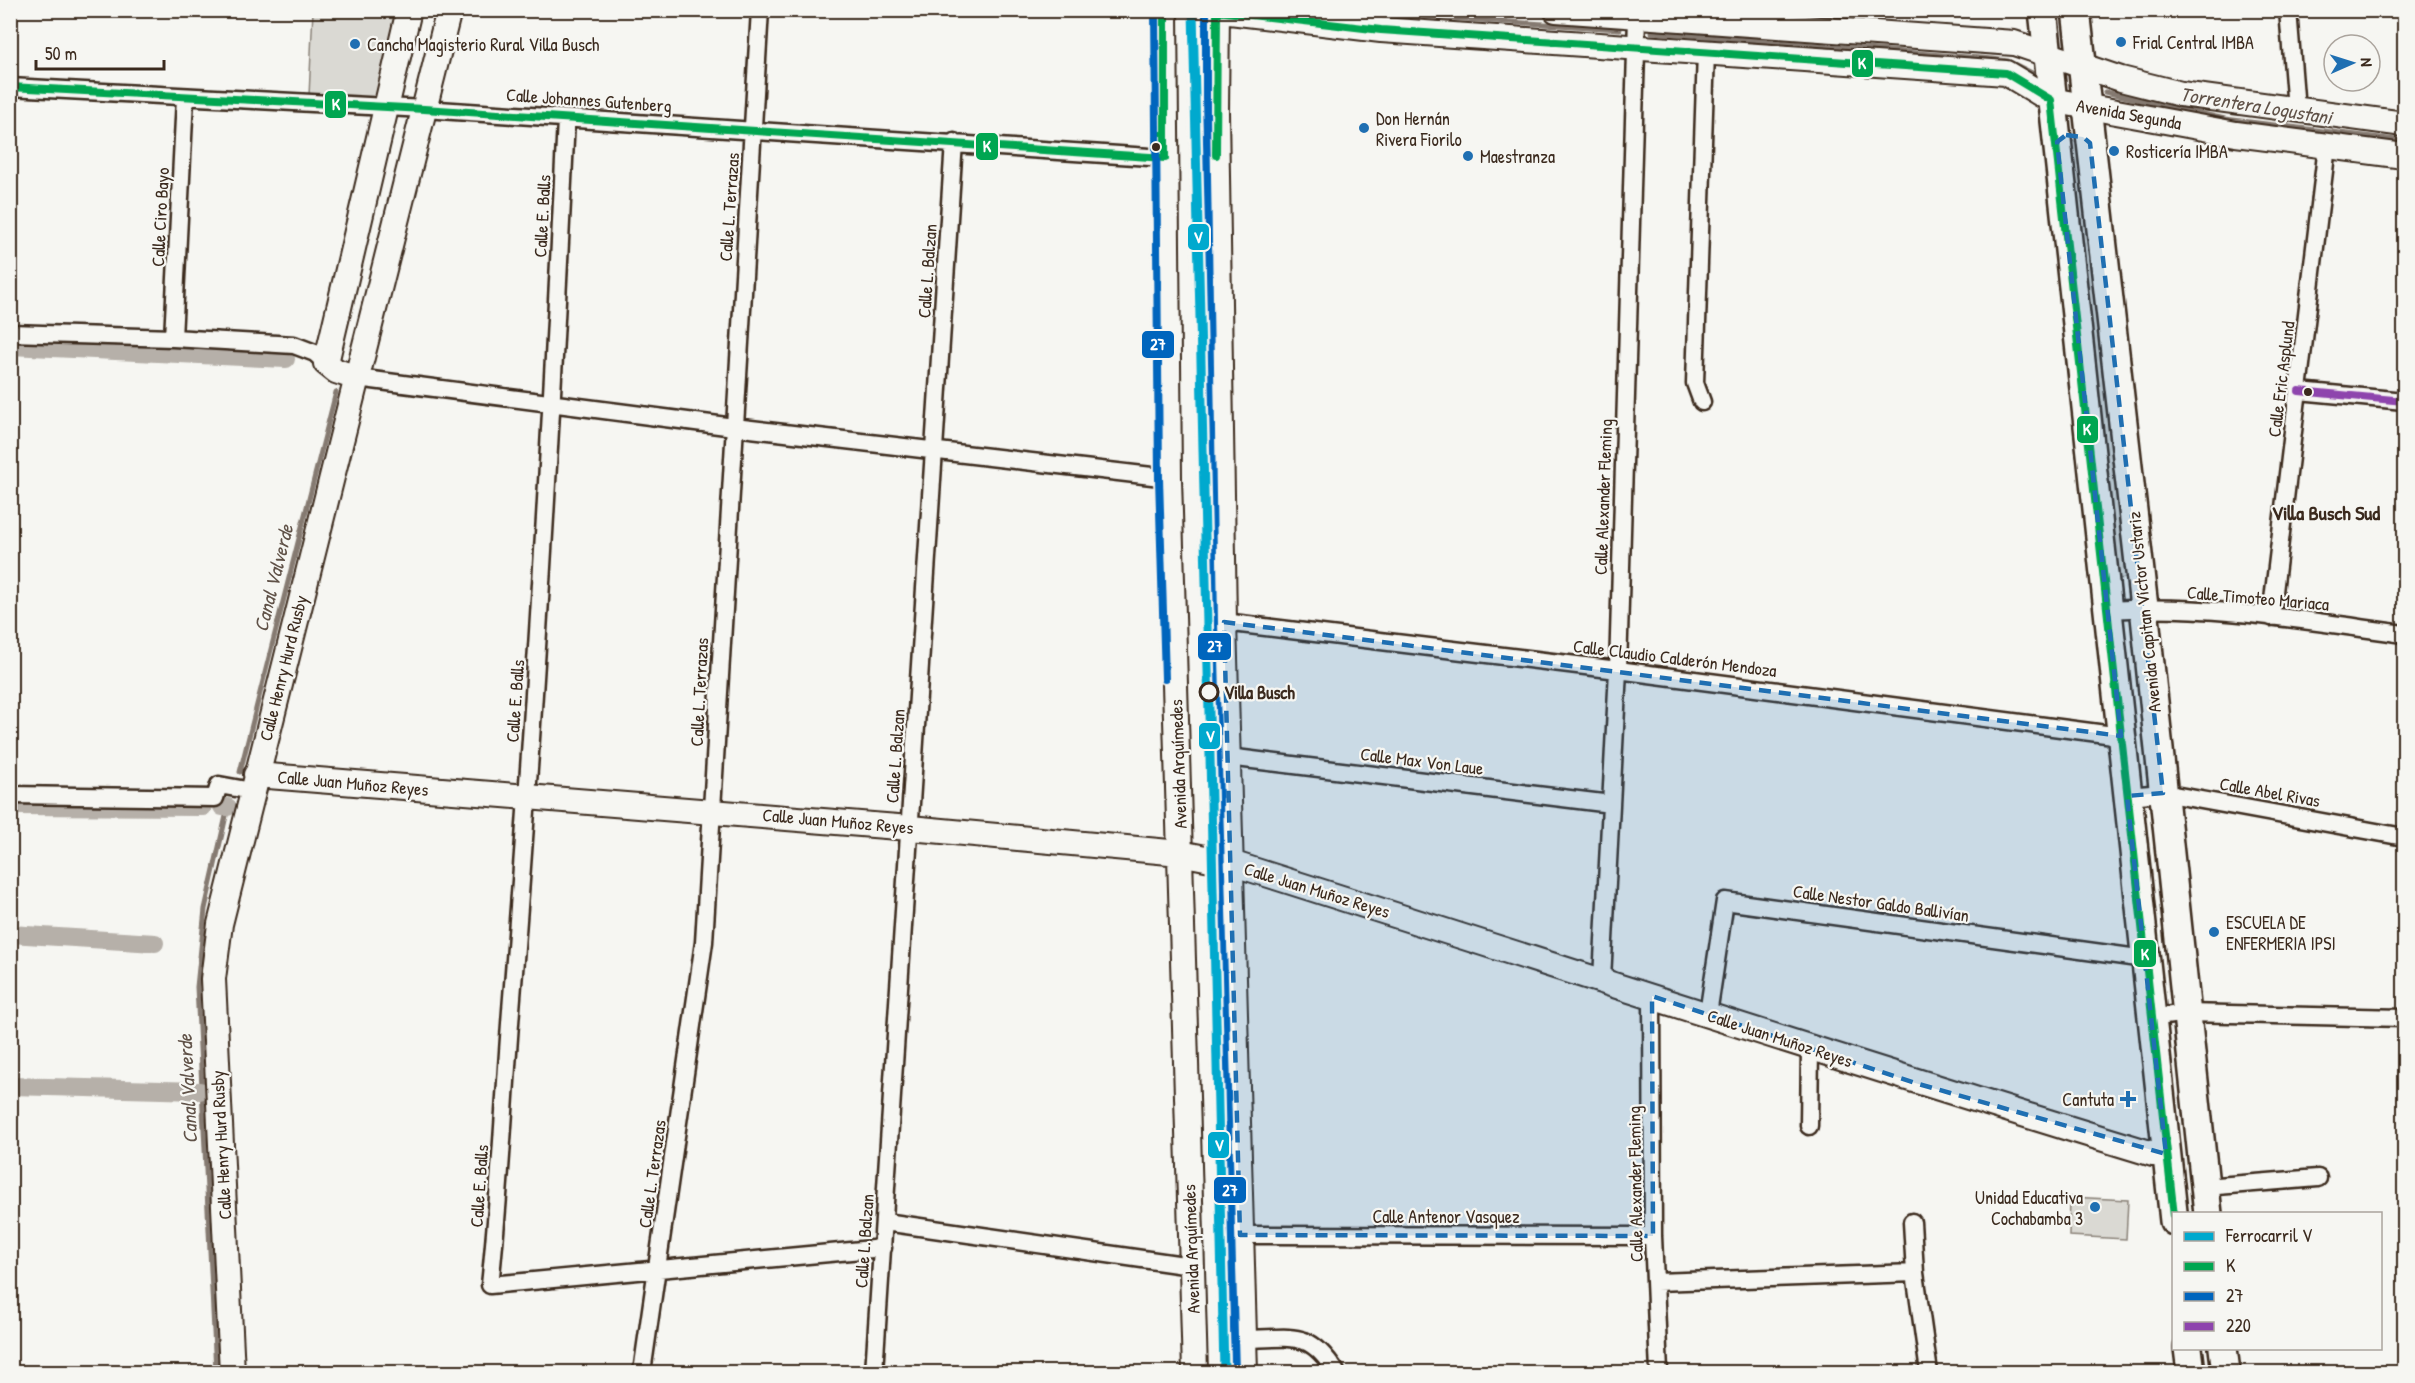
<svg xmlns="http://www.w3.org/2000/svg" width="2415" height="1383" viewBox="0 0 2415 1383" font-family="'Patrick Hand',sans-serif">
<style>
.green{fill:#dad9d3;stroke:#8a8278;stroke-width:1.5}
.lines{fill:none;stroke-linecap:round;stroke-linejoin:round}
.stream{stroke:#857a71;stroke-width:5}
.canal{stroke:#b6b0a9;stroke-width:18}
.street-casing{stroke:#3b2a1e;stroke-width:21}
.secondary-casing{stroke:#3b2a1e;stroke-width:28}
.primary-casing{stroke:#3b2a1e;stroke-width:32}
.street{stroke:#f6f6f2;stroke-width:16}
.secondary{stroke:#f6f6f2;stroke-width:24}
.primary{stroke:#f6f6f2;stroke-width:27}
.bus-1-casing{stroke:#f6f6f2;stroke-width:12}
.bus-2-casing{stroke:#f6f6f2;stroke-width:12}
.bus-3-casing{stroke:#f6f6f2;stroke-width:12}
.bus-1{stroke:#00a651;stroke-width:8}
.bus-2{stroke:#0065bd;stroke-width:8}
.bus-3{stroke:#8e44ad;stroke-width:8}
.rail-1-casing{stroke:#f6f6f2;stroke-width:14}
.rail-1{stroke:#00a9ce;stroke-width:9}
.marked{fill:#1f6fb2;fill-opacity:0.2;stroke:#1f6fb2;stroke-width:4.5;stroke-dasharray:12 8;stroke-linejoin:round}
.poi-dot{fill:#1f6fb2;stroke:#f6f6f2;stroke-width:2}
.bus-dot{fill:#3b2a1e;stroke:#f6f6f2;stroke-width:2}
.stop-dot{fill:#f6f6f2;stroke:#3b2a1e;stroke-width:3}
.labels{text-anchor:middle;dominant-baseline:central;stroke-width:4.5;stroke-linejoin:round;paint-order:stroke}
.poi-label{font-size:18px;fill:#3b2a1e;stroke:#f6f6f2;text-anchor:start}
.street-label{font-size:18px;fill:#3b2a1e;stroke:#f6f6f2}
.stop-label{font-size:18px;font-weight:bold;fill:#3b2a1e;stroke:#f6f6f2;text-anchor:start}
.water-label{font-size:20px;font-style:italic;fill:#605248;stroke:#f6f6f2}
.neighbourhood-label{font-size:20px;font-weight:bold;fill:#3b2a1e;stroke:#f6f6f2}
.line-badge{stroke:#f6f6f2;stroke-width:2}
.badge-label{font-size:16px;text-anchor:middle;font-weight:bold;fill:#fff}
</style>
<rect width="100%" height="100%" fill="#f6f6f2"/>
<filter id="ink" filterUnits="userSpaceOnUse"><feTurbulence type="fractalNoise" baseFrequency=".0167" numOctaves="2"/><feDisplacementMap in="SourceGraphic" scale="12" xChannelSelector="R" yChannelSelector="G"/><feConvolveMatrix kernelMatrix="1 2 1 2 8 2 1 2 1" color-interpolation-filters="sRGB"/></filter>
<g filter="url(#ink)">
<!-- green -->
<path class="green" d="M 313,11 L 407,11 L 384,90 L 372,100 L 309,96 Z
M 2073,141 L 2078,143 L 2128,578 L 2116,579 L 2069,142 Z
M 2070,1197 L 2128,1200 L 2126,1239 L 2069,1236 Z"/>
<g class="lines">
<!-- stream -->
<path class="stream" d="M 1351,10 L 1363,12
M 1403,15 L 1620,29
M 1652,32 L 1992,59 L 2008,61 L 2034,74
M 2105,92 L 2225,119 L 2404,141
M 240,772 L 336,392
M 216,1372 L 197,987 L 205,909 L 228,807"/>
<!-- canal -->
<path class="canal" d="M 10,346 L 286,359
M 10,806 L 203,807
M 222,807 L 228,807
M 10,934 L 155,943
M 10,1086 L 200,1091"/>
<!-- street casing -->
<g class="street-casing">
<path id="street" d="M 2288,10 L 2296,109
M 10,87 L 424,109 L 1165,158
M 566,119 C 552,416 535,713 511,1010 C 504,1102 500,1194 490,1285 L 883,1248
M 10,333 L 173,338 L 294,345 L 315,353 L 326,363
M 173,338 L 185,98
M 357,378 L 734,427 L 1169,478
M 2299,391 L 2404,401
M 1702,402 L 1695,383 L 1706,52
M 2108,610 C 2204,603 2308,621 2404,634
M 2271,617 L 2327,146
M 1224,622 L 1618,670 L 2121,736
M 1228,757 L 1611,804
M 10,795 L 215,798 L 219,785 L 252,791
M 2127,796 L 2163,793 L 2404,837
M 1602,979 L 1618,670 L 1637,17
M 1652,996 L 1653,1236 L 1659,1372
M 1708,1014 L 1725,901 L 2145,959
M 2151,1018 L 2186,1013 L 2404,1018
M 1809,1126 L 1810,1047
M 2205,1187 L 2318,1178
M 885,1222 L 1191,1266
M 1912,1222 L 1915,1273 L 1929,1372
M 1240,1235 L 1653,1236
M 1656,1282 L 1915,1273
M 1244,1339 C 1292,1339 1308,1328 1336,1372
M 642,1372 L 704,942 L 760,10
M 874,1372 L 954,142"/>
</g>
<!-- secondary casing -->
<g class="secondary-casing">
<path id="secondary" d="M 1165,10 L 1169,478 L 1195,1372
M 1213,10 L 1381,30 L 2006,73 L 2051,100 L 2236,134 L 2404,156
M 1217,10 L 1216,112 L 1224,622 L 1245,1372
M 1556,10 L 2014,43 L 2121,79 L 2181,94 L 2404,124
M 357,378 L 336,371 L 326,363 L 409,10
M 256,775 L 910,828 L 1180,853 L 1231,863 C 1539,960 1845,1061 2153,1154 L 2166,1154
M 232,1372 L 213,979 L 220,924 L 449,10"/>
</g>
<!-- primary casing -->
<g class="primary-casing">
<path id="primary" d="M 2043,10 L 2174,1221
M 2076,10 L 2144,607 L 2208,1214
M 2188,1348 L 2191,1372
M 2223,1348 L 2226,1372"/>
</g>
<!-- street -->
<use href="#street" class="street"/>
<!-- secondary -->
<use href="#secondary" class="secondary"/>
<!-- primary -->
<use href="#primary" class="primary"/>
<!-- bus-1 casing -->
<g class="bus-1-casing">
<path id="bus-1" d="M 10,87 L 424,109 L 1165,158 L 1165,10
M 1216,155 L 1217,11 L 1381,30 L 2006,73 L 2051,100 L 2174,1216"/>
</g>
<!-- bus-2 casing -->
<g class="bus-2-casing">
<path id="bus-2" d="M 1155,10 L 1159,478 L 1165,679
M 1206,10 L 1206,112 L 1214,622 L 1235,1372"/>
</g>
<!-- bus-3 casing -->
<g class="bus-3-casing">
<path id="bus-3" d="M 2299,391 L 2404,401"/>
</g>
<!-- bus-1 -->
<use href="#bus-1" class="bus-1"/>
<!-- bus-2 -->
<use href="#bus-2" class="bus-2"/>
<!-- bus-3 -->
<use href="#bus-3" class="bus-3"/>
<!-- rail-1 casing -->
<g class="rail-1-casing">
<path id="rail-1" d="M 1193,10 L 1224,1372"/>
</g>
<!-- rail-1 -->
<use href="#rail-1" class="rail-1"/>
</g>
</g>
<!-- marked area -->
<path class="marked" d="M 2066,135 L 2083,137 L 2090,143 L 2163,793 L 2127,796 L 2166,1154 L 1915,1083 L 1652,996 L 1653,1236 L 1240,1235 L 1224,622 L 2121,736 L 2057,142 Z"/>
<!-- markers -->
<g class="poi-dot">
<circle cx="2121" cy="42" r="6"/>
<circle cx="355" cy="44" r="6"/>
<circle cx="1364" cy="128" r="6"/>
<circle cx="2114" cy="151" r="6"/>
<circle cx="1468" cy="156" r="6"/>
<circle cx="2214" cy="932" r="6"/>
<path d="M2125 1090h6v6h6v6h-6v6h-6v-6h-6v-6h6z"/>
<circle cx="2095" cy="1207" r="6"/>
</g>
<g class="bus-dot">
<circle cx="1156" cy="147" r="5"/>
<circle cx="2308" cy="392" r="5"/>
</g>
<circle class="stop-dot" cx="1209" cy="692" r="9"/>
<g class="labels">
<!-- poi labels -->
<g class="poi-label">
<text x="2133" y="42">Frial Central IMBA</text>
<text x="367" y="44">Cancha Magisterio Rural Villa Busch</text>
<text x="1376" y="118">Don Hernán<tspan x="1376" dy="21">Rivera Fiorilo</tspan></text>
<text x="2126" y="151">Rosticería IMBA</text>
<text x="1480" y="156">Maestranza</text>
<text x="2226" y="922">ESCUELA DE<tspan x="2226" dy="21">ENFERMERIA IPSI</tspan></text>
<text x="2114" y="1099" text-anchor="end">Cantuta</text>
<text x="2083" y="1197" text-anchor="end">Unidad Educativa<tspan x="2083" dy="21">Cochabamba 3</tspan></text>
</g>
<!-- street labels -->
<g class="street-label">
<text transform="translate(589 100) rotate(4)">Calle Johannes Gutenberg</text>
<text transform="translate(2129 114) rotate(10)">Avenida Segunda</text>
<text transform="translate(729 207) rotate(-86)">Calle L. Terrazas</text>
<text transform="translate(542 216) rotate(-87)">Calle E. Balls</text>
<text transform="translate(160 217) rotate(-87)">Calle Ciro Bayo</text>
<text transform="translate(927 271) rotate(-86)">Calle L. Balzan</text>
<text transform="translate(2281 379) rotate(-83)">Calle Eric Asplund</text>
<text transform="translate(1603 497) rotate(-88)">Calle Alexander Fleming</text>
<text transform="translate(2258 598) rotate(5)">Calle Timoteo Mariaca</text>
<text transform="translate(2144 612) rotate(-96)">Avenida Capitan Víctor Ustariz</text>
<text transform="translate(1675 658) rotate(7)">Calle Claudio Calderón Mendoza</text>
<text transform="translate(283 668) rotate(-76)">Calle Henry Hurd Rusby</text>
<text transform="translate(699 692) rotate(-87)">Calle L. Terrazas</text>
<text transform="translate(515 701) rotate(-86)">Calle E. Balls</text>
<text transform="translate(895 756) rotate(-86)">Calle L. Balzan</text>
<text transform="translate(1422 761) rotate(7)">Calle Max Von Laue</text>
<text transform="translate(1178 764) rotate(-92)">Avenida Arquímedes</text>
<text transform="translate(353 783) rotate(5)">Calle Juan Muñoz Reyes</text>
<text transform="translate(2270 792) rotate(10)">Calle Abel Rivas</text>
<text transform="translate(838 821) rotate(5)">Calle Juan Muñoz Reyes</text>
<text transform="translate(1317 890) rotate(17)">Calle Juan Muñoz Reyes</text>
<text transform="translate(1881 903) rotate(8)">Calle Nestor Galdo Ballivían</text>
<text transform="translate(1780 1038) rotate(18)">Calle Juan Muñoz Reyes</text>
<text transform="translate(221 1145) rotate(-93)">Calle Henry Hurd Rusby</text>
<text transform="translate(652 1174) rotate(-82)">Calle L. Terrazas</text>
<text transform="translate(1635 1184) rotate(-91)">Calle Alexander Fleming</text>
<text transform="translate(479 1186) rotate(-86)">Calle E. Balls</text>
<text x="1446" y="1216">Calle Antenor Vasquez</text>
<text transform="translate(864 1241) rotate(-86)">Calle L. Balzan</text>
<text transform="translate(1191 1249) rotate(-92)">Avenida Arquímedes</text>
</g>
<!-- stop labels -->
<g class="stop-label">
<text x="1224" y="692">Villa Busch</text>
</g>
<!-- water labels -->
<g class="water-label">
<text transform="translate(2256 105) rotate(9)">Torrentera Logustani</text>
<text transform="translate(273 578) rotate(-76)">Canal Valverde</text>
<text transform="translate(187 1089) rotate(-93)">Canal Valverde</text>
</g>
<!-- neighbourhood labels -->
<g class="neighbourhood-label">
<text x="2326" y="512">Villa Busch Sud</text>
</g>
</g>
<g class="line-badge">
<rect x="1851" y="49" width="23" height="29" rx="6" fill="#00a651"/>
<rect x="324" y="90" width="23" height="29" rx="6" fill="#00a651"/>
<rect x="975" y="132" width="24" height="29" rx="6" fill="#00a651"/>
<rect x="1187" y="223" width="23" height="28" rx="6" fill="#00a9ce"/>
<rect x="1141" y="330" width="34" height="29" rx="6" fill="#0065bd"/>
<rect x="2076" y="415" width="23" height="29" rx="6" fill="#00a651"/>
<rect x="1197" y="632" width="35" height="29" rx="6" fill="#0065bd"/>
<rect x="1198" y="722" width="23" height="28" rx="6" fill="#00a9ce"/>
<rect x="2133" y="939" width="24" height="29" rx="6" fill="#00a651"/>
<rect x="1207" y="1131" width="23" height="28" rx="6" fill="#00a9ce"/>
<rect x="1213" y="1176" width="34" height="28" rx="6" fill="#0065bd"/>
</g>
<g class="badge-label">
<text x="1862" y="69">K</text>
<text x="336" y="110">K</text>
<text x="987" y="152">K</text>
<text x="1198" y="243">V</text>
<text x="1158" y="350">27</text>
<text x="2087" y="435">K</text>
<text x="1215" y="652">27</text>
<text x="1210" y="742">V</text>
<text x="2145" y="960">K</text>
<text x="1219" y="1151">V</text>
<text x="1230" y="1196">27</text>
</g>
<!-- margin -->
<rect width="2415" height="1383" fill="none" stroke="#f6f6f2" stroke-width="36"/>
<rect x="18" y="18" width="2379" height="1347" fill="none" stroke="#3b2a1e" stroke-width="2" filter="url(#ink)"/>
<!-- legend -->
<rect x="2172" y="1212" width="210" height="138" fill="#f6f6f2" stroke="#aba49d" stroke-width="1.5"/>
<rect x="2184" y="1232" width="30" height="9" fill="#00a9ce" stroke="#aba49d" stroke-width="1.5"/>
<text x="2226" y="1242" font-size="18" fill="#3b2a1e">Ferrocarril V</text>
<rect x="2184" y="1262" width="30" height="9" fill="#00a651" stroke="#aba49d" stroke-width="1.5"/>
<text x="2226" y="1272" font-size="18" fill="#3b2a1e">K</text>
<rect x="2184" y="1292" width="30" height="9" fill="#0065bd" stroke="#aba49d" stroke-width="1.5"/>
<text x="2226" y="1302" font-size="18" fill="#3b2a1e">27</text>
<rect x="2184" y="1322" width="30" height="9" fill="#8e44ad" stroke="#aba49d" stroke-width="1.5"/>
<text x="2226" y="1332" font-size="18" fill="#3b2a1e">220</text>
<!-- north arrow -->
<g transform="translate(2352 63) rotate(87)"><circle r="28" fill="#f6f6f2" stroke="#aba49d" stroke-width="1.5"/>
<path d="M0-4.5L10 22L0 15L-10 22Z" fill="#1f6fb2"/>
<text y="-9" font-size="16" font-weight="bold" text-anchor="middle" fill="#3b2a1e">N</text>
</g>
<!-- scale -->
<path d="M36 60v9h128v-9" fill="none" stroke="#3b2a1e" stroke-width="3"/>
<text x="45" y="60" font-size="18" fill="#3b2a1e" stroke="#f6f6f2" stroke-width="4.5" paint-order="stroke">50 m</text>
</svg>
